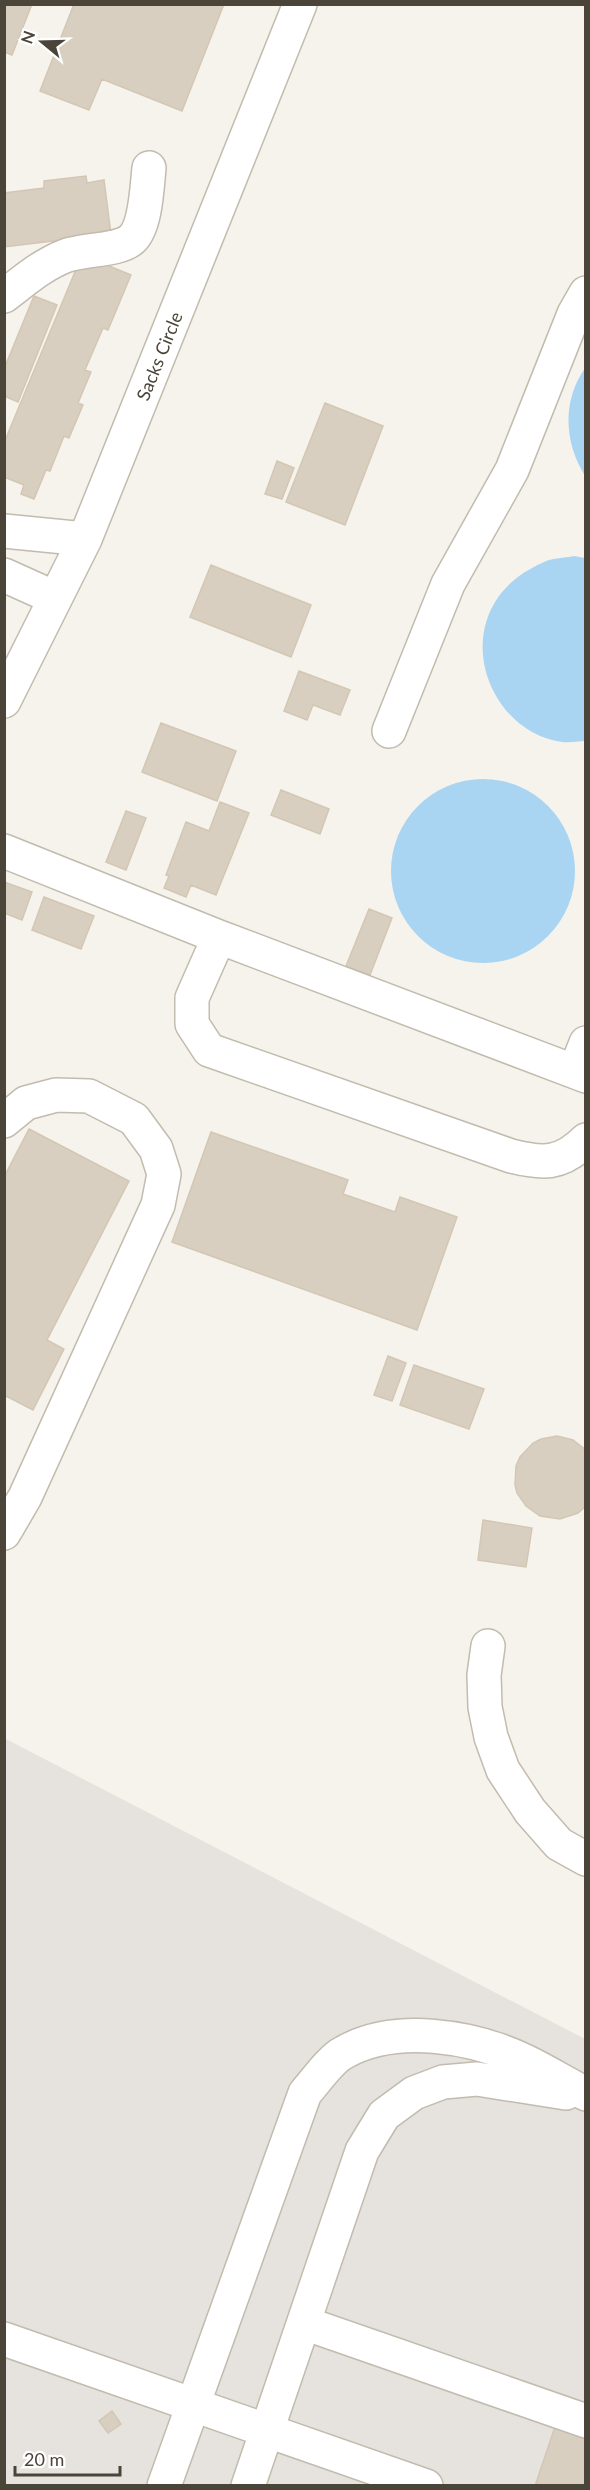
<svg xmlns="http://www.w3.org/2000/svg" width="590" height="2490" viewBox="0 0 590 2490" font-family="Lato,sans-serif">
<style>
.industrial{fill:#e6e2dd}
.water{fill:#a9d4f2}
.building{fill:#d8cfc1;stroke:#d3c7b4;stroke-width:1.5}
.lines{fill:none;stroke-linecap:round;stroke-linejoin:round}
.minor-casing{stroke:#c2bbae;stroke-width:36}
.minor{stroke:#fff;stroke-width:33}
.labels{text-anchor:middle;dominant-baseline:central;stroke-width:5;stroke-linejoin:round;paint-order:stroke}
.street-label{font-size:18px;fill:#4b4439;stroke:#fff}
</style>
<rect width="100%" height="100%" fill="#f6f3ec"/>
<!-- industrial -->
<path class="industrial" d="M 4,1738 L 585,2039 L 585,2485 L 5,2485 Z"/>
<!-- water -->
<path class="water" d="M 585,368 L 585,367 L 585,476 C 564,442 562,401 585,368 Z
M 574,556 L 585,558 L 585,741 C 578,741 570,743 562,742 C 497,733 459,651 499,596 C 510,581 526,570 542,563 C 551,558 564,558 574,556 Z
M391 871a92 92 0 1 1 184 0a92 92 0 1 1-184 0Z"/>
<!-- building -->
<path class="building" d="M 4,4 L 32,4 L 12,55 L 4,52 Z
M 74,4 L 224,4 L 182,111 L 102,79 L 89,110 L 40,91 Z
M 86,176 L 87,183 L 104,180 L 111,234 L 4,247 L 4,193 L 44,188 L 44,181 Z
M 82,255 L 131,275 L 108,330 L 103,328 L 85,370 L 91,372 L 78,403 L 83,405 L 69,438 L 64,436 L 50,471 L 46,470 L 34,499 L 21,494 L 24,485 L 4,477 L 4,443 Z
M 34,296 L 57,305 L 18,402 L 4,396 L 4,369 Z
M 325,403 L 383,426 L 345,525 L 286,502 Z
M 277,461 L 294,468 L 282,499 L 265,494 Z
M 211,565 L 311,605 L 291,657 L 190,617 Z
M 299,671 L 350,690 L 340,715 L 313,705 L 307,720 L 284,711 Z
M 161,723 L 236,751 L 217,801 L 142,772 Z
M 281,790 L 329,809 L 320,834 L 271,815 Z
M 220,802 L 249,813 L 216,895 L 191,885 L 186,897 L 164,888 L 169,876 L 166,875 L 186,822 L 209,831 Z
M 126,811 L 146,818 L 126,870 L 106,862 Z
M 4,882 L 32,892 L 22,920 L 4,913 Z
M 44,897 L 94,916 L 81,949 L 32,930 Z
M 369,909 L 392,918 L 370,975 L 346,966 Z
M 29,1129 L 129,1181 L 47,1340 L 64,1349 L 33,1410 L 4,1395 L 4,1177 Z
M 211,1132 L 348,1180 L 343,1194 L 395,1212 L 400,1197 L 457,1217 L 417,1330 L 172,1242 Z
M 388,1356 L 406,1363 L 392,1401 L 374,1395 Z
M 414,1365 L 484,1389 L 469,1429 L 400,1405 Z
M 557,1436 L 573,1440 L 586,1450 L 586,1506 L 578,1513 L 560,1519 L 540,1516 L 526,1506 L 517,1493 L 515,1485 L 516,1466 L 520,1457 L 533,1443 L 541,1439 Z
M 483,1520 L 532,1528 L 526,1567 L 478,1560 Z
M 112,2411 L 121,2424 L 108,2433 L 99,2421 Z
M 555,2427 L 586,2438 L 586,2486 L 535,2486 Z"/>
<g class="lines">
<!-- minor casing -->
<g class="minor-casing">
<path id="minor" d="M 4,296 C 24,281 42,265 65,256 C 83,249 119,251 132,239 C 146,226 147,186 149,168
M 4,531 L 85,539
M 4,575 L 55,598
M 4,701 L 85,539 L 300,4
M 389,731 L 448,584 L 512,470 L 574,314 L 586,293
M 4,851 L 219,937 L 586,1076
M 219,937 L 192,998 L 192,1024 L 209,1050 L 511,1156 C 543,1164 561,1165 586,1140
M 575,1071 L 586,1043
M 4,1121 L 26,1103 L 56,1095 L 89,1096 L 134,1119 L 156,1149 L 164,1174 L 158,1205 L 25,1497 L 4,1533
M 488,1646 L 484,1675 L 485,1707 L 491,1737 L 503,1770 L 530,1811 L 559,1844 L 586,1859
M 304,2323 L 586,2421
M 4,2339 L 426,2486
M 164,2486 L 305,2093 C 315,2082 331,2059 343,2053 C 395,2023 473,2036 525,2061 C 546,2071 565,2083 586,2094
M 248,2486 L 362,2151 L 384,2115 L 414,2093 L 443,2082 L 477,2079 L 566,2093"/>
</g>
<!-- minor -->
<use href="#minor" class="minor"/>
</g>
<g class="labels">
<!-- street labels -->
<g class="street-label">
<text transform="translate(159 356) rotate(-68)">Sacks Circle</text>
</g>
</g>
<!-- border -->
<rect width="590" height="2490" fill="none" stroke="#4b4439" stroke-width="12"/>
<!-- north arrow -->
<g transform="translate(42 42) rotate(289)" stroke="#ffffff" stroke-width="4.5" paint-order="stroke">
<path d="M0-4.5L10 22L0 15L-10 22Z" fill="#4b4439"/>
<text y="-9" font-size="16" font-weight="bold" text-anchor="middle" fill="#4b4439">N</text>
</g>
<!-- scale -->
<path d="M15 2466v9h105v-9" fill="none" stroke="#4b4439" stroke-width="3"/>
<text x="24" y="2466" font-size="18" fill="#4b4439" stroke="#ffffff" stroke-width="4.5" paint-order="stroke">20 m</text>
</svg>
